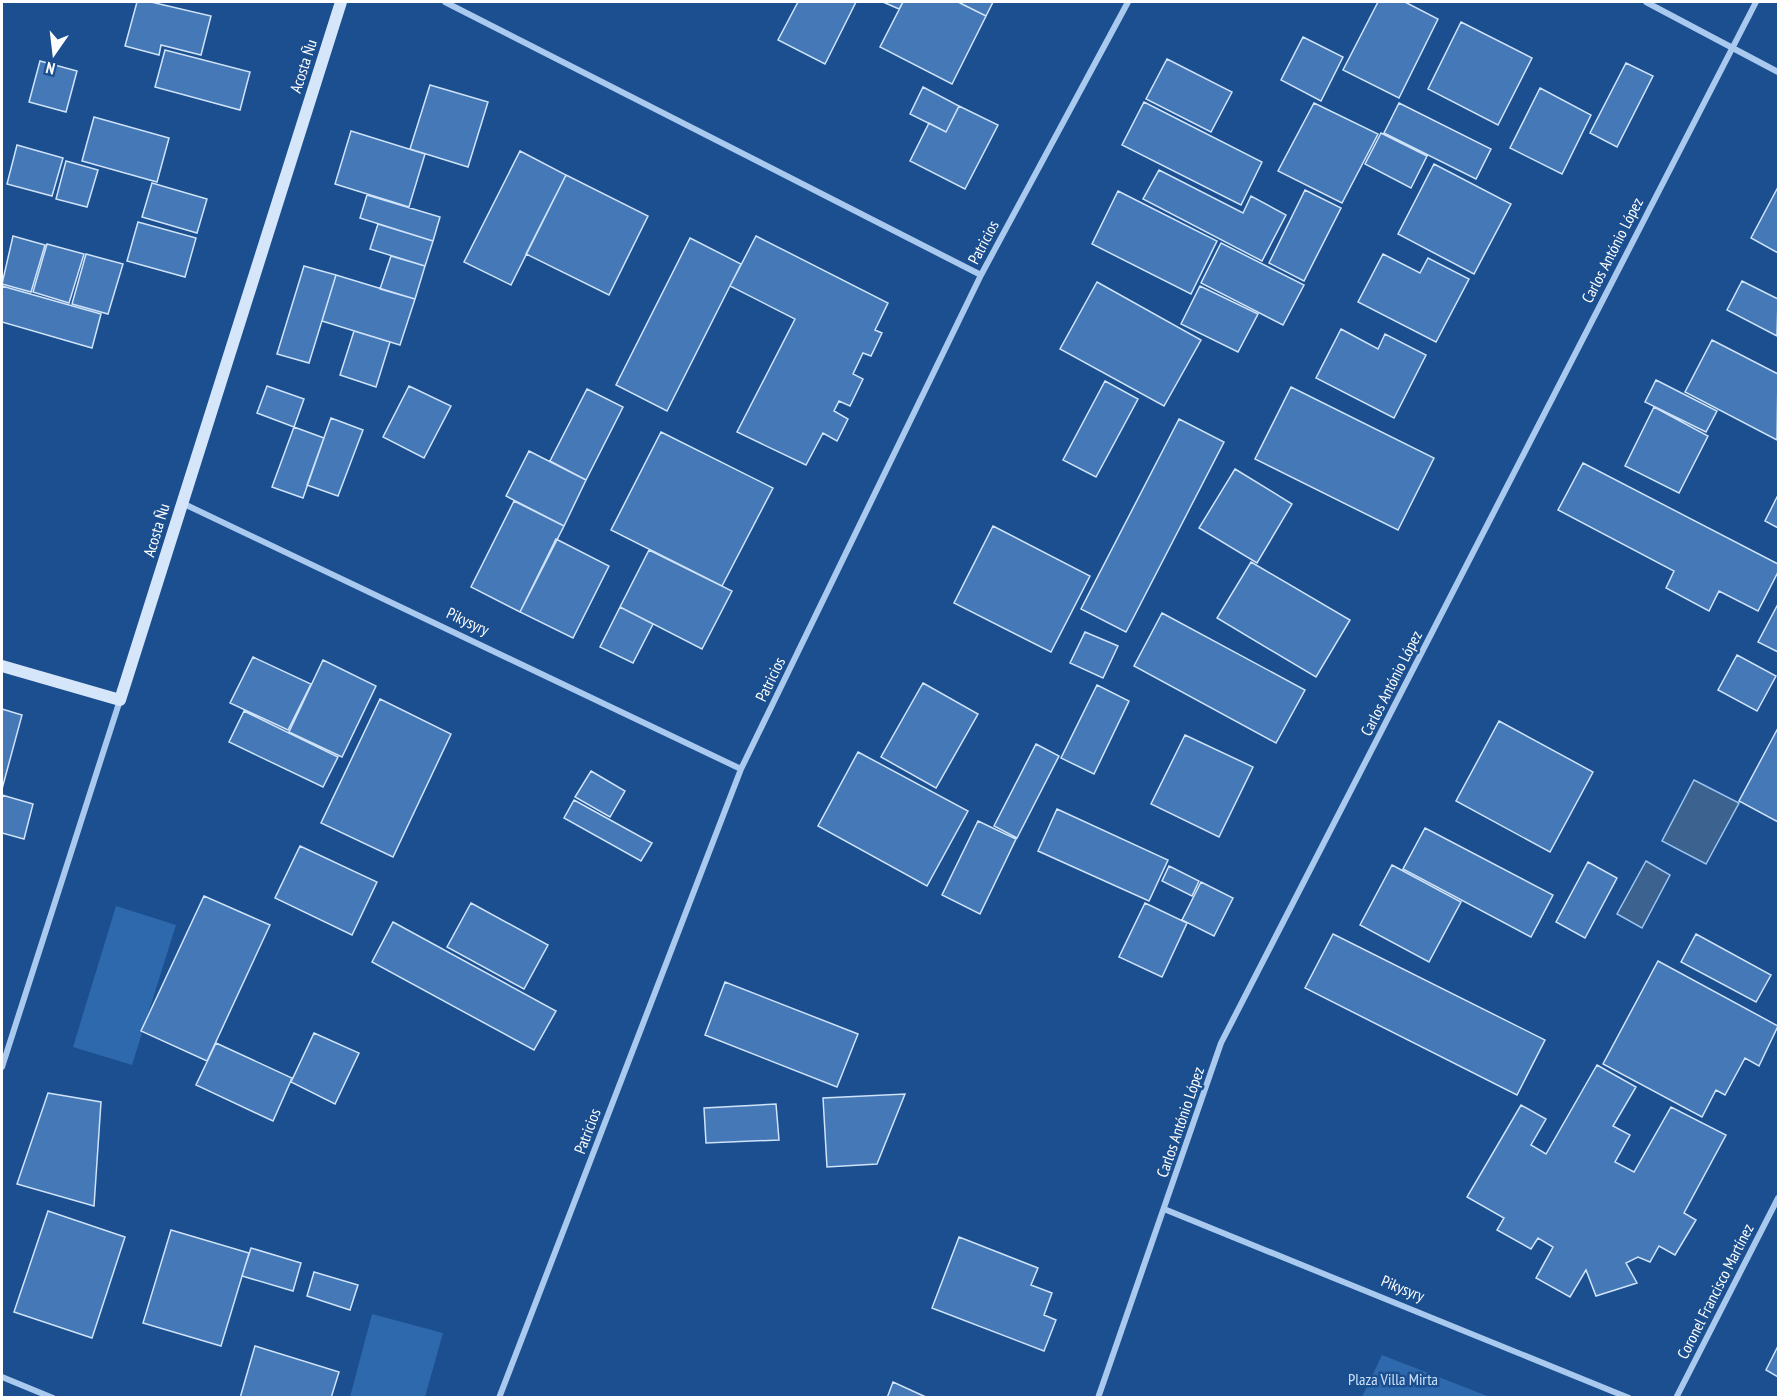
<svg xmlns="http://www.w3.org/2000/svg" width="1780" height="1399" viewBox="0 0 1780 1399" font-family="'PT Sans Narrow',sans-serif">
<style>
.green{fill:#2e69ad}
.water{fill:#3c6290;stroke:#9cc4f0;stroke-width:1.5}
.building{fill:#4478b7;stroke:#cfe3fa;stroke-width:1.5}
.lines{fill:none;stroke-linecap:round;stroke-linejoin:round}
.street{stroke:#a9c9ee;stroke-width:6}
.secondary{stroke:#d6e6fa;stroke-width:12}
.labels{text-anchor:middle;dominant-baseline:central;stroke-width:5;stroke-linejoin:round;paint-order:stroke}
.street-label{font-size:16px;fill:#fff;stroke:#1b4f8f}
.park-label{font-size:16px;fill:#cfe3fa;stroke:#1b4f8f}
</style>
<rect width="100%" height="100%" fill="#1b4f8f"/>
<!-- green -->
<path class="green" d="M 116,906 L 176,925 L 132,1065 L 73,1047 Z
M 372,1314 L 443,1333 L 425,1397 L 350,1397 Z
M 1382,1355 L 1490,1397 L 1362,1397 Z"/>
<!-- water -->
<path class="water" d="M 1694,780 L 1739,803 L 1706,864 L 1662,841 Z
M 1646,861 L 1670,875 L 1642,928 L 1617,914 Z"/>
<!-- building -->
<path class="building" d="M 137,2 L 151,2 L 211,16 L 201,55 L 161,45 L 159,55 L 125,46 Z
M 798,2 L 856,2 L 825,64 L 778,40 Z
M 883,2 L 903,2 L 899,9 Z
M 903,2 L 958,2 L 986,16 L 952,84 L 880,47 Z
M 958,2 L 993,2 L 986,16 Z
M 1378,2 L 1405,2 L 1438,19 L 1399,98 L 1343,70 Z
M 1461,22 L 1532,58 L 1498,125 L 1428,89 Z
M 1303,37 L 1343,57 L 1321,101 L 1281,80 Z
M 165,50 L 250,72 L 240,110 L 155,87 Z
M 1167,59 L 1232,92 L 1211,132 L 1146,99 Z
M 40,61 L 77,71 L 66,112 L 29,102 Z
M 1626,63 L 1653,76 L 1617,147 L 1590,133 Z
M 430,85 L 488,102 L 468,167 L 410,149 Z
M 923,87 L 959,106 L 946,132 L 910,114 Z
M 1540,88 L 1591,115 L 1562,174 L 1510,148 Z
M 1144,102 L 1262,162 L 1241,205 L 1122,145 Z
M 1314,103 L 1378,134 L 1342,203 L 1278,171 Z
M 1399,103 L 1491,149 L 1476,179 L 1384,133 Z
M 959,106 L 998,125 L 965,189 L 910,161 L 929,123 L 946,132 Z
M 94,117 L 169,138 L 157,182 L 82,161 Z
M 351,131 L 425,154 L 409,207 L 335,184 Z
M 1381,133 L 1427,156 L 1411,188 L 1365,164 Z
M 17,145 L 63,158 L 52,196 L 7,184 Z
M 520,151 L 566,175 L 511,285 L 464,262 Z
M 66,161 L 98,170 L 87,207 L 56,199 Z
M 1434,164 L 1511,204 L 1474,274 L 1398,234 Z
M 1159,170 L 1243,213 L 1251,196 L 1286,215 L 1262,261 L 1143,199 Z
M 566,175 L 648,216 L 609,295 L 526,254 Z
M 152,183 L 207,199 L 197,233 L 142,217 Z
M 1778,187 L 1778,253 L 1751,238 Z
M 1305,190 L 1341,208 L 1304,281 L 1269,263 Z
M 1118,191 L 1217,241 L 1191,294 L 1092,244 Z
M 367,195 L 440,217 L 433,241 L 360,218 Z
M 138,222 L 196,238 L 185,277 L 127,261 Z
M 378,224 L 433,241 L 425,266 L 370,249 Z
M 13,236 L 45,245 L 31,292 L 2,284 Z
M 756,236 L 888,303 L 875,330 L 882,333 L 871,356 L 863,353 L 853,374 L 863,379 L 850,406 L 839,401 L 834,411 L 848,419 L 837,441 L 823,433 L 806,465 L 737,432 L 795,319 L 730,286 Z
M 690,238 L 741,264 L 667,411 L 616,385 Z
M 1221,243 L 1304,285 L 1283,325 L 1201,283 Z
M 47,244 L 84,254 L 69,303 L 33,292 Z
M 86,254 L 123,264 L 108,314 L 72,304 Z
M 1383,254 L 1420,273 L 1428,258 L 1469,279 L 1436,342 L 1358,302 Z
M 391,256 L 425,266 L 415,299 L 380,289 Z
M 304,266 L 336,275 L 309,363 L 277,354 Z
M 336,275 L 415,299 L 400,345 L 322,321 Z
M 1742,281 L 1778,299 L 1777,336 L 1727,310 Z
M 1097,282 L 1201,340 L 1164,406 L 1060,349 Z
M 2,286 L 101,314 L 92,348 L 2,322 Z
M 1200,286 L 1258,314 L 1238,352 L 1181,324 Z
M 1341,329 L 1378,349 L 1385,334 L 1426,355 L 1394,418 L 1316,378 Z
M 354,331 L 390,342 L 376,387 L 340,375 Z
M 1712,340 L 1778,374 L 1777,440 L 1685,392 Z
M 1656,380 L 1717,411 L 1706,432 L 1645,402 Z
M 1105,381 L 1138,399 L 1096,477 L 1063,460 Z
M 267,386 L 304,399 L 294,427 L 257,413 Z
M 409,386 L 451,406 L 424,458 L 383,437 Z
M 1291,387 L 1434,458 L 1398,530 L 1255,459 Z
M 587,389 L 623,407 L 586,480 L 550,461 Z
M 1654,407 L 1708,436 L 1679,493 L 1625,466 Z
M 331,418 L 363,430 L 338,496 L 307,485 Z
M 1179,419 L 1224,442 L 1126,632 L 1081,609 Z
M 294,427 L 324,438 L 303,498 L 272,487 Z
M 661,432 L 773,488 L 722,586 L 611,530 Z
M 529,451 L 586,480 L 564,526 L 506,496 Z
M 1583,463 L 1778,564 L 1778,572 L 1758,611 L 1719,591 L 1709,611 L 1666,588 L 1674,571 L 1558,510 Z
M 1235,469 L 1292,504 L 1257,563 L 1199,528 Z
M 1778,495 L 1778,528 L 1765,521 Z
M 514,501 L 564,526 L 520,612 L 471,587 Z
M 993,526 L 1090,576 L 1051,652 L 954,603 Z
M 556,539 L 609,566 L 573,638 L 520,612 Z
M 649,550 L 732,591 L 702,649 L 620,607 Z
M 1251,562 L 1350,620 L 1316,677 L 1217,618 Z
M 1778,604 L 1778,652 L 1758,642 Z
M 620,607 L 653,624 L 633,663 L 600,647 Z
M 1162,613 L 1305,690 L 1276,743 L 1134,666 Z
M 1085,632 L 1118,646 L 1103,678 L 1070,663 Z
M 1737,655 L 1776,676 L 1757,711 L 1718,690 Z
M 253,657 L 311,684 L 288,730 L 230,703 Z
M 323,660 L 376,686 L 342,757 L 289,732 Z
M 923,683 L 978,714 L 936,788 L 881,757 Z
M 1097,685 L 1129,701 L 1094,774 L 1061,758 Z
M 380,699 L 451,734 L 393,857 L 321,823 Z
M 2,709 L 22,715 L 2,789 Z
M 244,711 L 338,757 L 323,787 L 229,742 Z
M 1499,721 L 1593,772 L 1550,852 L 1456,801 Z
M 1778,728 L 1778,822 L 1739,801 Z
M 1185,735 L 1253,767 L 1219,837 L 1151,804 Z
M 1036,744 L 1059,756 L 1017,838 L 994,826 Z
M 858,752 L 968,811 L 927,886 L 818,826 Z
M 591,771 L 625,791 L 610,817 L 575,797 Z
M 2,795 L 33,804 L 24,839 L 2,833 Z
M 574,800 L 652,843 L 641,861 L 564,818 Z
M 1057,809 L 1168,860 L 1149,901 L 1038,851 Z
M 978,821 L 1016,839 L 980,914 L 942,895 Z
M 1425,828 L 1553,895 L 1531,937 L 1403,869 Z
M 300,846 L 377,882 L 352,935 L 275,898 Z
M 1588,862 L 1617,878 L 1585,938 L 1556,922 Z
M 1392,865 L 1461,902 L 1429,962 L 1360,925 Z
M 1169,866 L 1199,881 L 1192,896 L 1162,881 Z
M 1201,882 L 1233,898 L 1214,936 L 1182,920 Z
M 204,896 L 270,925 L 207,1061 L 141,1031 Z
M 471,903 L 548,945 L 524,989 L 447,947 Z
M 1145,903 L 1187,923 L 1162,977 L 1119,957 Z
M 393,922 L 556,1011 L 534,1050 L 372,962 Z
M 1333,934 L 1545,1040 L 1517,1095 L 1305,988 Z
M 1696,934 L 1771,975 L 1756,1002 L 1681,962 Z
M 1658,961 L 1778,1026 L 1759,1066 L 1745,1058 L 1725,1095 L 1716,1090 L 1702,1117 L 1603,1064 Z
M 725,982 L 858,1034 L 837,1087 L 705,1035 Z
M 314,1033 L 359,1053 L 335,1104 L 291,1082 Z
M 216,1043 L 292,1078 L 273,1121 L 196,1085 Z
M 1597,1065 L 1636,1087 L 1613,1126 L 1630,1135 L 1615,1162 L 1634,1172 L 1671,1107 L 1726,1135 L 1684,1213 L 1696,1220 L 1675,1255 L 1659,1246 L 1650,1262 L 1638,1257 L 1626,1263 L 1637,1283 L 1596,1296 L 1586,1270 L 1570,1297 L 1536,1278 L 1553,1247 L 1538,1238 L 1531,1249 L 1497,1230 L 1504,1218 L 1467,1197 L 1521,1105 L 1546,1119 L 1531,1145 L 1546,1154 Z
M 48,1093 L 101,1102 L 94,1206 L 17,1184 Z
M 905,1094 L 877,1164 L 827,1167 L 823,1098 Z
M 776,1104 L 779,1140 L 706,1143 L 704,1108 Z
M 48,1211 L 125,1237 L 92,1338 L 14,1312 Z
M 171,1230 L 249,1253 L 221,1346 L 143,1323 Z
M 959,1237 L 1038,1268 L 1031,1285 L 1052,1293 L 1044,1315 L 1056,1320 L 1044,1351 L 932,1308 Z
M 251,1248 L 301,1263 L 293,1291 L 242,1276 Z
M 314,1272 L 358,1285 L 350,1310 L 307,1296 Z
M 255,1346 L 339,1372 L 331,1398 L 240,1398 Z
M 1778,1346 L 1778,1377 L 1766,1370 Z
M 893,1382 L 928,1398 L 887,1398 Z"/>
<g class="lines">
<!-- street -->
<path class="street" d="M 445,2 L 981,275
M 1646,2 L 1778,72
M 182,503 L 741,769
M 2,1067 L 120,700
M 1164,1209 L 1629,1398
M 2,1377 L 53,1398
M 499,1398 L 741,769 L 981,275 L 1128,2
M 1098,1398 L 1221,1043 L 1756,2
M 1676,1398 L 1778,1198"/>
<!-- secondary -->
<path class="secondary" d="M 2,666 L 120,700 L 341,2"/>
</g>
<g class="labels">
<!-- street labels -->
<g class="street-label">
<text transform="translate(303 66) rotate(-72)">Acosta Ñu</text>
<text transform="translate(983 242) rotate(-62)">Patricios</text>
<text transform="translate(1612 250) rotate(-63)">Carlos António López</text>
<text transform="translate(156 530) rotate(-73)">Acosta Ñu</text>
<text transform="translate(468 621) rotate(25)">Pikysyry</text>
<text transform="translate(770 679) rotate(-64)">Patricios</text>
<text transform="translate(1391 683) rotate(-63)">Carlos António López</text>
<text transform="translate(1180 1122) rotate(-71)">Carlos António López</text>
<text transform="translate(587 1131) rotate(-69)">Patricios</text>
<text transform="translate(1403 1288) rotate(22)">Pikysyry</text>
<text transform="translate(1715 1291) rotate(-63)">Coronel Francisco Martínez</text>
</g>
<!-- park labels -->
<g class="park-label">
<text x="1393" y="1379">Plaza Villa Mirta</text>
</g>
</g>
<!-- border -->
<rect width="1780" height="1399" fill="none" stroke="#ffffff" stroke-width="6"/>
<!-- north arrow -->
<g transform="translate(54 54) rotate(194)" stroke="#1b4f8f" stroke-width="4.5" paint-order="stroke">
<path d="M0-4.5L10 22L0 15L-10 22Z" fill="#ffffff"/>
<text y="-9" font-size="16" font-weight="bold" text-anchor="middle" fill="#ffffff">N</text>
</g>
</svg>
